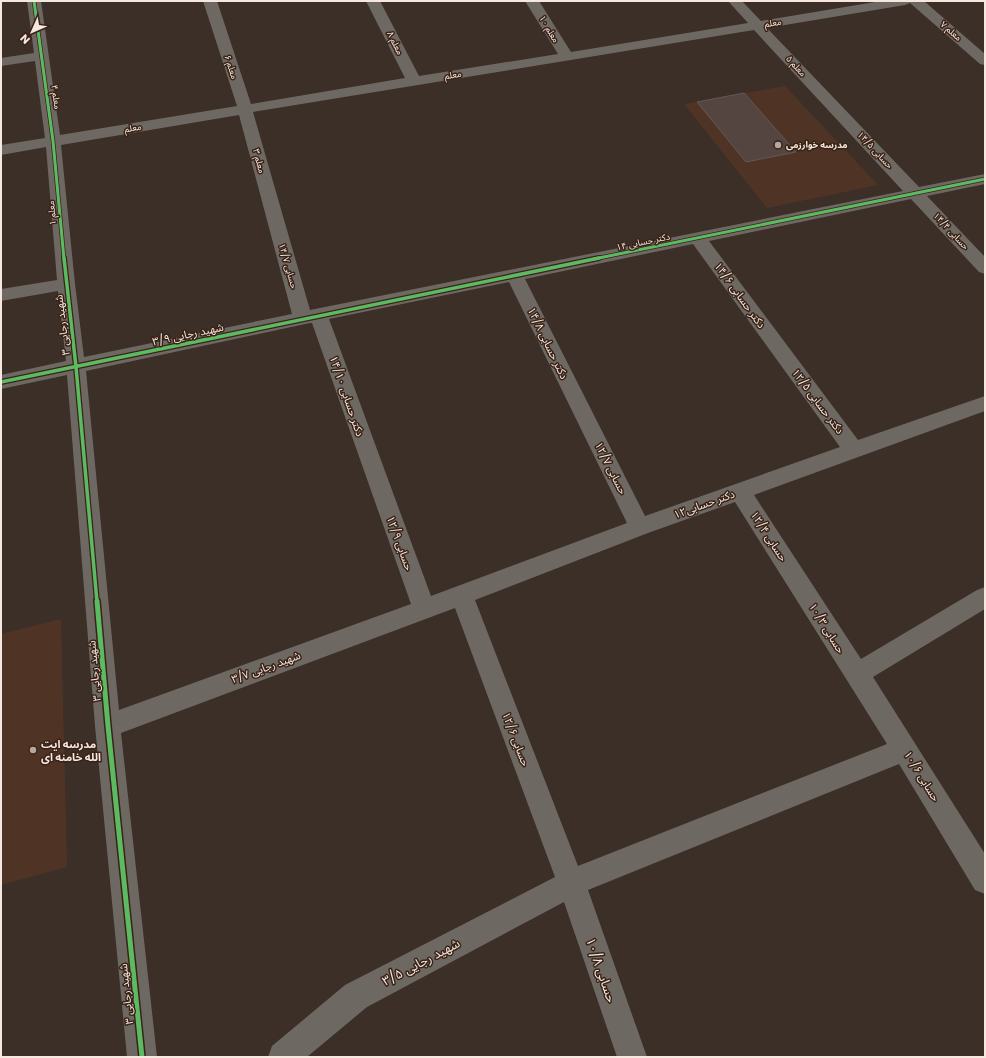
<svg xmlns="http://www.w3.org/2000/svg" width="986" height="1058" viewBox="0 0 986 1058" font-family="Poppins,'Noto Sans Arabic',sans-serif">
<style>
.built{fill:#4f3425}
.building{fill:#544540;stroke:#645854}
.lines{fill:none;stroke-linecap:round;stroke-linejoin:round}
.minor{fill:#6e6862;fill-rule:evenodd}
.cycleway-far2-casing{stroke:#392317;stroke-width:4.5}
.cycleway-far1-casing{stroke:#392317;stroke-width:6}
.cycleway-casing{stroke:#392317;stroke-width:8}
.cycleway-far2{stroke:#5cba63;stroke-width:3}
.cycleway-far1{stroke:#5cba63;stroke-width:3.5}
.cycleway{stroke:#5cba63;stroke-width:5}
.poi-dot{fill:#b5a79f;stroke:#392317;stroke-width:1.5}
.labels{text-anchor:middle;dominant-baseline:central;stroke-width:3;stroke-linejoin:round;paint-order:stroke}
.far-street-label{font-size:9px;fill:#f6e7df;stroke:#392317}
.far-poi-label{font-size:9px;font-weight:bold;fill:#f6e7df;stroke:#392317;text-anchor:start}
.street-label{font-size:11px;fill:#f6e7df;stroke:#392317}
.poi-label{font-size:11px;font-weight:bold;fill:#f6e7df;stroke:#392317;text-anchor:start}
.near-street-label{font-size:13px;fill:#f6e7df;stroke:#392317}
</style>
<rect width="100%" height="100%" fill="#3c2f28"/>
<!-- built -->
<path class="built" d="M 785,86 L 878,185 L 767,208 L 684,104 Z
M 61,619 L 67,867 L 1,885 L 1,634 Z"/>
<!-- building -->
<path class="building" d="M 744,93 L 796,152 L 746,162 L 697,102 Z"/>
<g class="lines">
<!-- minor -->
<path class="minor" d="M 27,1 L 41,1 L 60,135 L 237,106 L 203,1 L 217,1 L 251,104 L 405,78 L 366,1 L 380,1 L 419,76 L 558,54 L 525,1 L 539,1 L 571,52 L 748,23 L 728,1 L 742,1 L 761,21 L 881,1 L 924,1 L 985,54 L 985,65 L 980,64 L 910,3 L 905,5 L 767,28 L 919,187 L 985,174 L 985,184 L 927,196 L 985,257 L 985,274 L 979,272 L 911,199 L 709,241 L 858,440 L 985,396 L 985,411 L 754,495 L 861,659 L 977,590 L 985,587 L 985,609 L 873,677 L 985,854 L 985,894 L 975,890 L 899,764 L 588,890 L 647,1057 L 617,1057 L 564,902 L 367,1007 L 307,1057 L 268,1057 L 272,1046 L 345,985 L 555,877 L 455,608 L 121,733 L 157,1057 L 127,1057 L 95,726 L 67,375 L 1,389 L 1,375 L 66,361 L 58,291 L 1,301 L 1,289 L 57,280 L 46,147 L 1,155 L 1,145 L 45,138 L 35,61 L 1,66 L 1,58 L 34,53 ZM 754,30 L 903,191 L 310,310 L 253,112 ZM 239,115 L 292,314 L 84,357 L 75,284 L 61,145 ZM 693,244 L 840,447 L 645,516 L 525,279 ZM 509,282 L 627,523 L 431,596 L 329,319 ZM 310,323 L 312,323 L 411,604 L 119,710 L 86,371 ZM 735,502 L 887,744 L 578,866 L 475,600 L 648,533 Z"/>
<!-- cycleway-far2 casing -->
<g class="cycleway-far2-casing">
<path id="cycleway-far2" d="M 34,1 L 53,141 L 64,259
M 594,259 L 985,179"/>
</g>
<!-- cycleway-far1 casing -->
<g class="cycleway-far1-casing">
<path id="cycleway-far1" d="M 64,258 L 76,367 L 97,602
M 1,382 L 599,258"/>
</g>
<!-- cycleway casing -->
<g class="cycleway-casing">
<path id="cycleway" d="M 97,601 L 108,726 L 142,1057"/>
</g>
<!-- cycleway-far2 -->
<use href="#cycleway-far2" class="cycleway-far2"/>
<!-- cycleway-far1 -->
<use href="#cycleway-far1" class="cycleway-far1"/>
<!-- cycleway -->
<use href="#cycleway" class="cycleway"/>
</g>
<!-- markers -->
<g class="poi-dot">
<circle cx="778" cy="145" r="4"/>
<circle cx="33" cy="750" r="4"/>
</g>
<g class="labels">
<!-- far-street labels -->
<g class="far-street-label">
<text transform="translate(773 23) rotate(-9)">معلم</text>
<text transform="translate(549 29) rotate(59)">معلم ۱۰</text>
<text transform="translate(951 31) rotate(41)">معلم ۷</text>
<text transform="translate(395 43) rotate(63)">معلم ۸</text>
<text transform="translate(796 66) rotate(47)">معلم ۵</text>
<text transform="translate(231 67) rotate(72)">معلم ۶</text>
<text transform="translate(453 75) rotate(-9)">معلم</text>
<text transform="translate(56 97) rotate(82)">معلم ۴</text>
<text transform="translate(133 128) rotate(-10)">معلم</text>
<text transform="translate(875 150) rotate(47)">حسابی ۱۴/۵</text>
<text transform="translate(259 161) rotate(75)">معلم ۳</text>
<text transform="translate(52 213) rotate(-95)">معلم ۱</text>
<text transform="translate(951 231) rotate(47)">حسابی ۱۴/۴</text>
<text transform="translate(643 242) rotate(-12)">دکتر حسابی ۱۴</text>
<text transform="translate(288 266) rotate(74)">حسابی ۱۴/۷</text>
</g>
<!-- far-poi labels -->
<g class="far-poi-label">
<text x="786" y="145">مدرسه خوارزمی</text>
</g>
<!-- street labels -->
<g class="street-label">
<text transform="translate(740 295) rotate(54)">دکتر حسابی ۱۴/۶</text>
<text transform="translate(62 325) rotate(-97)">شهید رجایی ۳</text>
<text transform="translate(188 334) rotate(-12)">شهید رجایی ۳/۹</text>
<text transform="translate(548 343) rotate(64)">دکتر حسابی ۱۴/۸</text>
<text transform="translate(347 396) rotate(71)">دکتر حسابی ۱۴/۱۰</text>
<text transform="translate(818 401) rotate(53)">دکتر حسابی ۱۲/۵</text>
<text transform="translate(611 468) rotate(63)">حسابی ۱۲/۷</text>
<text transform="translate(704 504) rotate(-20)">دکتر حسابی۱۲</text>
<text transform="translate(769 536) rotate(57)">حسابی ۱۲/۴</text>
<text transform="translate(400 543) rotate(70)">حسابی ۱۲/۹</text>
<text transform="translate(827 628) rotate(58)">حسابی ۱۰/۳</text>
<text transform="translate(266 667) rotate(-20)">شهید رجایی ۳/۷</text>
<text transform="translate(94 671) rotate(-95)">شهید رجایی ۳</text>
<text transform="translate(516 739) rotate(69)">حسابی ۱۲/۶</text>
<text transform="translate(922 776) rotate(58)">حسابی ۱۰/۶</text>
<text transform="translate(126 994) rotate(-96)">شهید رجایی ۳</text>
</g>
<!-- poi labels -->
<g class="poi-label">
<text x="41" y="744">مدرسه ایت<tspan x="41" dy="13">الله خامنه ای</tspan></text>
</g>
<!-- near-street labels -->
<g class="near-street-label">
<text transform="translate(421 962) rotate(-28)">شهید رجایی ۳/۵</text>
<text transform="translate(601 970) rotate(71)">حسابی ۱۰/۸</text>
</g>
</g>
<!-- border -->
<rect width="986" height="1058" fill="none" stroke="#f6e7df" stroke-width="4"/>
<!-- north arrow -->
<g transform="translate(32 32) rotate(225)" stroke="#392317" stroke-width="3" paint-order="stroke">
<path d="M0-3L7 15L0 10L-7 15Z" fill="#f6e7df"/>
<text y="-6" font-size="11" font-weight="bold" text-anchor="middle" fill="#f6e7df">N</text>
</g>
</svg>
